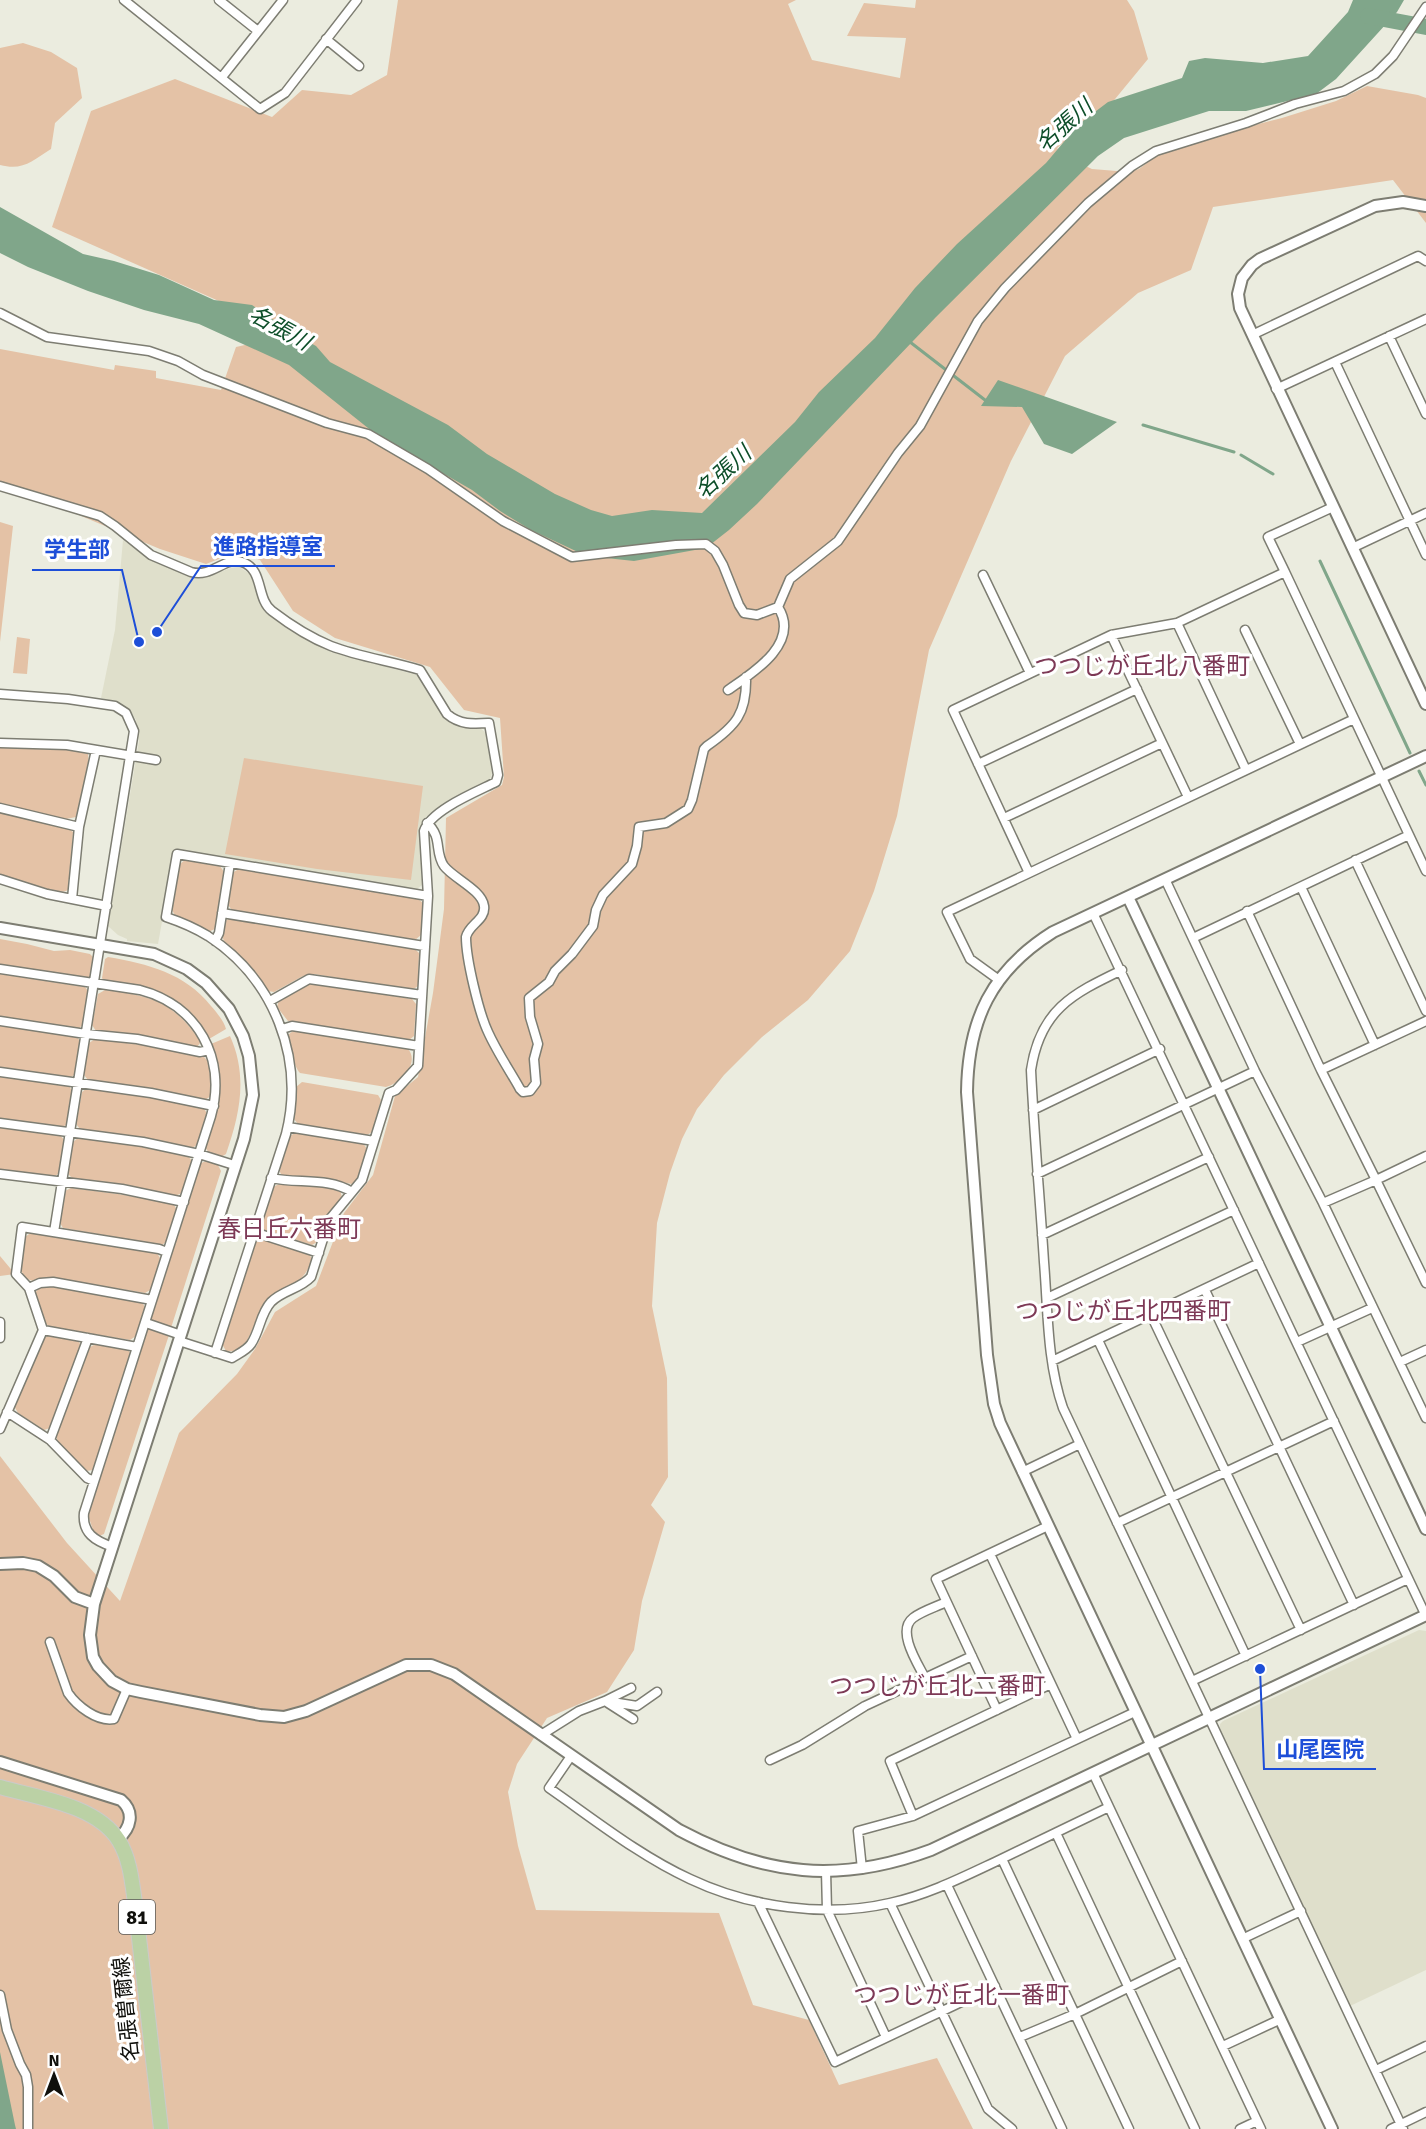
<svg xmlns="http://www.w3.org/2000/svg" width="1426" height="2129" viewBox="0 0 1426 2129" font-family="Signika,'Noto Sans JP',sans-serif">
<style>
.built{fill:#dfdfcb}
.green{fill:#e4c2a6}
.water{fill:#80a68a}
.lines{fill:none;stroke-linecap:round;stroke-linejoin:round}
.stream{stroke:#80a68a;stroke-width:3}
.river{stroke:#80a68a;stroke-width:16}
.minor-casing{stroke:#7d7d72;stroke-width:11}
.tertiary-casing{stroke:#7d7d72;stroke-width:14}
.primary-casing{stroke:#cacaca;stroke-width:16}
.minor{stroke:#fff;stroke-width:8}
.tertiary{stroke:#fff;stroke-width:10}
.primary{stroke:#bbd1a5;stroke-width:14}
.labels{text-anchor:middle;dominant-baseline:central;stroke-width:6;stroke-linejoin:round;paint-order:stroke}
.shield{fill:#fff;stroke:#585855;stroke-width:1.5}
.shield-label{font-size:20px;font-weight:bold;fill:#10100c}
.street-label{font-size:21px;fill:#10100c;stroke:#fff}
.water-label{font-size:22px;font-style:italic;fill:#0d4e29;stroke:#fff}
.quarter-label{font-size:24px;fill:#7d3956;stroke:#fff}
.leader{fill:none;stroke:#1d4ed8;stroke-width:2}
.callout-dot{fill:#1d4ed8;stroke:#fff;stroke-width:2}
.callout-label{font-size:22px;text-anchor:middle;font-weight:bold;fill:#1d4ed8;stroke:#fff;stroke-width:6;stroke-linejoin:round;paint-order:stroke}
</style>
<rect width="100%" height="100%" fill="#ebecdf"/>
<!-- built -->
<path class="built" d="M 123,540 L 151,560 L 191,577 L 203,578 L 231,568 L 239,567 L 250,574 L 262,606 L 268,614 L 285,626 L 331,652 L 417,675 L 420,677 L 444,716 L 451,723 L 465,728 L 480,728 L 486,733 L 492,773 L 490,780 L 427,816 L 423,820 L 420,830 L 422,885 L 417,889 L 175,849 L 158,944 L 127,941 L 127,939 L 118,935 L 108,926 L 139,741 L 136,720 L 130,710 L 117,702 L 101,698 L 115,630 Z
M 1419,1630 L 1426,1631 L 1426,1970 L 1350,2006 L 1220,1731 L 1220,1724 L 1223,1721 Z"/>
<!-- green -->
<path class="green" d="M 398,0 L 796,0 L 788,4 L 812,60 L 900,78 L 906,38 L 847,36 L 864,3 L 915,8 L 916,0 L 1127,0 L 1134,11 L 1148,59 L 1106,110 L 1057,148 L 1064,156 L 1092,169 L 1129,172 L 1139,169 L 1176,141 L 1224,133 L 1282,118 L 1336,101 L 1367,86 L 1418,95 L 1426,98 L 1426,223 L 1393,180 L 1213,207 L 1191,270 L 1138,293 L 1065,356 L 1011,461 L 929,650 L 897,816 L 874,891 L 850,951 L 808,1000 L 762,1037 L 724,1075 L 697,1109 L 682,1139 L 670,1173 L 657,1223 L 652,1306 L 667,1378 L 668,1477 L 651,1505 L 665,1522 L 642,1601 L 634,1650 L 607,1692 L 547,1718 L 517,1764 L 508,1792 L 518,1846 L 536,1910 L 719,1913 L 753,2005 L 809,2020 L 839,2085 L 937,2058 L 973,2129 L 0,2129 L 0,1456 L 67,1543 L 120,1601 L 179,1433 L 237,1374 L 255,1349 L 275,1312 L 316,1286 L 344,1213 L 373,1175 L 395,1096 L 418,1077 L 433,993 L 444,909 L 446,818 L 502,785 L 504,777 L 500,718 L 464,710 L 430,667 L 335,638 L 293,611 L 260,560 L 237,552 L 206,564 L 160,549 L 0,482 L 0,349 L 114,370 L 115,365 L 156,371 L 156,378 L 221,390 L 236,347 L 293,334 L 52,227 L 91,111 L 175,79 L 272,117 L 302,90 L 351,95 L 387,75 Z
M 23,43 L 51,52 L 77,68 L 82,98 L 55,123 L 51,149 C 32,161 23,171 0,165 L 0,48 Z
M 0,522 L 13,526 L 0,642 Z
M 17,637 L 30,639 L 27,674 L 13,673 Z
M 0,747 L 65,749 L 88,754 L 89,764 L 76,817 L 66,819 L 0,804 Z
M 244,758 L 423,786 L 411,880 L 317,869 L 225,854 Z
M 0,813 L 68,828 L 73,832 L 68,890 C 52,898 17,879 0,875 Z
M 185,860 L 220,866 L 224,872 L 215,929 L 208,932 L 176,917 L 172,910 L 180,864 Z
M 239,869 L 417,898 L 423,903 L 421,935 L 415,940 L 232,910 L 228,905 L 232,873 Z
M 230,918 L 414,948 L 419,953 L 418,986 L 412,990 L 314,974 L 303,976 L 274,992 L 268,991 L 247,962 L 225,943 L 222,936 L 224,922 Z
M 0,939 L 27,944 L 54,951 L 70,950 L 90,954 L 93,957 L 90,977 L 86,979 L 0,965 Z
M 108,957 C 148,964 185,973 211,1006 C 217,1013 224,1021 226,1029 L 209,1039 C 183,993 153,987 104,981 L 102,978 L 105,959 Z
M 0,974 L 85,987 L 89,992 L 84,1024 L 78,1029 L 0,1016 Z
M 311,983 L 412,999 L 416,1004 L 414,1036 L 409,1040 L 288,1021 L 277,1007 L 279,1000 Z
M 105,990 C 152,996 173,1001 201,1042 L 197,1047 L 139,1035 L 96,1031 L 92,1025 L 98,994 Z
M 0,1025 L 77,1037 L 80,1041 L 76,1074 L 69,1078 L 0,1068 Z
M 294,1030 L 408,1049 C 420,1063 401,1083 386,1087 L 300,1073 C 293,1066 291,1046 288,1035 Z
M 230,1036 C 248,1076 240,1114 226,1154 L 221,1157 L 209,1153 L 205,1147 C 219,1106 226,1086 211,1044 Z
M 95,1039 L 158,1047 L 204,1057 L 209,1062 L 212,1079 L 211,1096 L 205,1100 L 152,1088 L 88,1080 L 84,1075 L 89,1043 Z
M 0,1076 L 69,1086 L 73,1092 L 68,1123 L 62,1128 L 0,1118 Z
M 302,1082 L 378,1095 L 381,1100 L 372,1132 L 367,1135 L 298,1124 L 294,1119 L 296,1087 Z
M 87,1088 L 134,1094 L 204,1108 L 207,1114 L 197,1145 L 192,1148 L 147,1138 L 80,1129 L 76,1124 L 82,1092 Z
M 0,1127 L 60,1135 L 65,1141 L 59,1173 L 54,1177 L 0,1169 Z
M 295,1133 L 363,1143 L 367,1149 L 358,1178 L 352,1184 L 314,1177 L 282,1176 L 279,1170 L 290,1136 Z
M 78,1138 L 140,1146 L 188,1156 L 192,1161 L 182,1193 L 175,1196 L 115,1183 L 72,1178 L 68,1174 L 73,1142 Z
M 206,1161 L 218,1165 L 221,1171 L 171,1328 L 149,1321 L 199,1164 Z
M 279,1184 L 294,1186 L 316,1186 L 340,1190 L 342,1197 L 325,1218 L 317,1242 L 312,1245 L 264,1230 L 261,1225 L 273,1187 Z
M 71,1188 L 118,1194 L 174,1204 L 177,1211 L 167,1241 L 162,1245 L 63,1228 L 60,1223 L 65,1191 Z
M 32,1232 L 157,1253 L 160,1258 L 152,1289 L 145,1293 L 54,1278 L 33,1281 L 27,1279 L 21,1271 L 25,1237 Z
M 262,1239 L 309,1254 L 312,1259 C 301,1294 278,1280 262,1307 C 253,1321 250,1355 226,1351 L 222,1344 L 256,1242 Z
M 0,1256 L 15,1274 L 0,1276 Z
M 51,1286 L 141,1301 L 145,1307 L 136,1336 L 130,1340 L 50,1327 L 45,1323 L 34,1294 L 39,1288 Z
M 148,1327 L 169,1335 L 104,1534 L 99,1536 L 93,1530 L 88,1515 Z
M 48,1336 L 77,1340 L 82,1346 L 50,1428 L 44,1430 L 18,1413 L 14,1406 L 42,1339 Z
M 96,1344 L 127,1348 L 131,1354 L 93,1470 L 86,1471 L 58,1442 L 56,1436 L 90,1347 Z"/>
<!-- water -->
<path class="water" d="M 1353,0 L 1404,0 L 1397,12 L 1336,79 L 1316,94 L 1246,111 L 1209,111 L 1124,138 L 1098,156 L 936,317 L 757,504 L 729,530 L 706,548 L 634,561 L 606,558 L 580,553 L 531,530 L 500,511 L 472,490 L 378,436 L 289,365 L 199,324 L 144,310 L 88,291 L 28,267 L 0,253 L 0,207 L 83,254 L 114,261 L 159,275 L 214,300 L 252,305 L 294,334 L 316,346 L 330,362 L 448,425 L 487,454 L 555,494 L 591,510 L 612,516 L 652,510 L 702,513 L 795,422 L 819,392 L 875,338 L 915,288 L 957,244 L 1046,163 L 1079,124 L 1108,102 L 1182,78 L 1189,61 L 1205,58 L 1263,63 L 1308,56 L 1348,12 Z
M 998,380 L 1117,422 L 1072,454 L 1044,444 L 1022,407 L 981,406 Z
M 0,2052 L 15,2125 L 16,2129 L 0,2129 Z"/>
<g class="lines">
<!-- stream -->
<path class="stream" d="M 910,342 L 985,400
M 1143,425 L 1234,452
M 1241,455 L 1273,474
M 1320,561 L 1410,753
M 1419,771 L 1426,785"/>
<!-- river -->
<path class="river" d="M 1368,16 L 1426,27"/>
<!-- minor casing -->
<g class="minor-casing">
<path id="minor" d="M 124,0 L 260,109 L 285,93 L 357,0
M 219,0 L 258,31
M 326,39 L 359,66
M 222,77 L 283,0
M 0,313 L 47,337 L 149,351 L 178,361 L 203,375 L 327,423 L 368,434 L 428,469 L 503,521 L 572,557 L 676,545 L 706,544 L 715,551 L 723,565 L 739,605 L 744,613 L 757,615 L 778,607 L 790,579 L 838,541 L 898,453 L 920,426 L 978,321 L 1005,288 L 1088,203 L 1132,166 L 1156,151 L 1246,123 L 1295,104 L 1344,91 L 1375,74 L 1393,56 L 1426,7
M 1252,335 L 1418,256 L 1426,261
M 1389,336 L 1426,414
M 1335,362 L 1426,555
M 1276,389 L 1426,319
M 0,486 L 100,516 L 115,526 L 151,555 L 191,572 C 212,578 225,556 242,562 C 264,569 256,599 272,611 C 289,624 311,638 331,646 C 360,657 391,661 420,670 L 447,714 C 460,725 473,724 489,723 L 498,775 L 496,782 C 476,792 431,810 424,831 L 428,896 L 418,1066 L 396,1090 L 389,1093 L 362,1180 L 329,1220 L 311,1277 C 300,1289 283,1290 271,1302 C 260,1314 260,1331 251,1344 C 247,1350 238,1354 232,1358 L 179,1341
M 1352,548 L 1426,513
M 1285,572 L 1268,537 L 1333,507
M 983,575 L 1030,673
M 1177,623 L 1246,770
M 1245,630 L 1300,744
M 1111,635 L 1188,797
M 728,690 C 753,673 801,643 778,607
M 0,694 L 68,699 L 115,706 L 126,713 L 134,731 L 54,1232
M 0,743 L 67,745 L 156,760
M 978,764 L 1137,689
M 0,808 L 79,827
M 1004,818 L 1162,743
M 427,823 C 443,837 434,852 444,866 C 453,878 482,890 484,906 C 486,920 469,924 466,937 C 466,959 479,1013 488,1032 C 497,1052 510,1071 520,1089 L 523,1092 L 530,1091 L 536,1083 L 534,1059 L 538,1044 L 530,1017 L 529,998 L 549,982 L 555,971 L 572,954 L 593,926 L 596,910 L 603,895 L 632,864 L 637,846 L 639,827 L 666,823 L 688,809 L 692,800 L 704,749 L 707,746 C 736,726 747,713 746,677
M 1355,860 L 1426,1011
M 1029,873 L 953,710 L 1111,635 L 1177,623 L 1285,572 L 1426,871
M 0,879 L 47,894 L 107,906
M 1165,879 L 1255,1071 L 1323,1203 L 1426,1418
M 1301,887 L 1375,1045
M 72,899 L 79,827 L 96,750
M 1247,911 L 1321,1070
M 222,913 L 424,946
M 1093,913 L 1426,1616
M 1193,938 L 1409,835
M 215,941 L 219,933 L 230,863
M 0,969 L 140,990 C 198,1005 227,1059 211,1116 L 84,1513 C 82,1533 95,1541 113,1547
M 1122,970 C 1072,994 1040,1010 1031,1070 C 1034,1134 1040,1198 1044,1262 C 1048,1311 1047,1362 1063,1408 L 1403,2129
M 999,980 L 970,959 L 947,912 L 1354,719
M 270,1001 L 309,979 L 422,995
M 0,1021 L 86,1034 L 137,1039 L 200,1052 L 209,1050
M 1426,1021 L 1321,1070 L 1376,1180 L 1426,1156
M 282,1029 L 292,1026 L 419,1046
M 0,1072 L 151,1093 L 214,1106
M 1033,1110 L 1160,1049
M 0,1123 L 143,1142 L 199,1154 L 234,1165
M 288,1127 L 374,1141
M 0,1174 L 122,1189 L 184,1202
M 1037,1174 L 1255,1071
M 271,1178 C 298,1184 328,1177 352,1192
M 1323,1203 L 1376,1180 L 1426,1283
M 254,1232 L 319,1253
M 1042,1235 L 1209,1157
M 29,1288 L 40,1283 L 53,1282 L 152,1300
M 1205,1290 L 1354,1605
M 1047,1298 L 1234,1210
M 1151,1315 L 1301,1630
M 0,1322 L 0,1338
M 149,1324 L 181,1335
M 43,1330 L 137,1347
M 1098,1340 L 1246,1656
M 1297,1342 L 1372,1308
M 215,1353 L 286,1134 C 305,1058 274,979 208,936 C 195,928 181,922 166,917 L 177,854 L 428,896
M 1052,1361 L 1259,1263
M 1400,1362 L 1426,1350
M 7,1412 L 50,1440 L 87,1478 L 94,1481
M 0,1429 L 43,1330 L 29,1288 L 16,1274 L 22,1227 L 159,1249 L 167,1252
M 50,1440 L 88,1338
M 1022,1472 L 1080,1444
M 1117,1523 L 1334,1421
M 990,1554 L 1077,1739
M 50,1642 L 68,1693 C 77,1706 97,1722 114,1719 L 127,1689
M 925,1678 C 918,1664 896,1631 913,1618 C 922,1611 936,1607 946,1602
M 1192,1681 L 1408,1579
M 606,1701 L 637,1706 L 657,1692
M 608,1703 L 633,1719
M 997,1710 L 936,1579 L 1048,1526
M 541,1735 L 579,1711 L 605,1701 L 631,1688
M 571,1756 L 549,1788 C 595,1820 640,1856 690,1879 C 749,1907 826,1918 890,1903 C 927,1895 961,1878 995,1862 C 1033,1844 1071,1825 1109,1807
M 770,1760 L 802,1745 L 865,1706 L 972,1656
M 1093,1773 L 1261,2129
M 913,1816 L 890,1761 L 1051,1684
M 1056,1833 L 1195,2129
M 1002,1859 L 1129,2129
M 862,1869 L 858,1831 L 913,1816 L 1135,1712
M 826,1871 L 827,1910 L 886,2037
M 947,1885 L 1062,2129
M 758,1902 L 835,2062 L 995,1986
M 890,1903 L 988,2109 L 1012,2129
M 1242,1939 L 1301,1911
M 0,1995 L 7,2030 L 20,2064 L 26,2075 L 28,2087 L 28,2129
M 1020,2037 L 1075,2014 L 1182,1961
M 1223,2046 L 1281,2019
M 1376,2070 L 1426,2046
M 1240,2129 L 1257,2121
M 1391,2129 L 1426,2112"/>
</g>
<!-- tertiary casing -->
<g class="tertiary-casing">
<path id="tertiary" d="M 1426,206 L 1403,202 L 1375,206 L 1260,259 L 1252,265 L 1242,278 L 1238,294 L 1240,308 L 1426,704
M 1128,897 L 1426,1529
M 0,928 L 154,954 L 187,969 L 206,983 L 229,1009 L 243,1036 L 249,1056 L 253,1095 L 244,1139 L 94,1604 L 90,1635 L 93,1657 L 98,1666 L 112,1681 L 127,1689 L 141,1692 L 260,1715 L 284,1717 L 306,1711 L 406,1665 L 431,1665 L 454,1674 L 679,1830 C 765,1876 839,1884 931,1850 L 1426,1615
M 0,1564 L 23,1563 L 38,1566 L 54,1576 L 75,1597 L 94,1604
M 0,1762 L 121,1800 C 135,1812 131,1828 118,1839
M 1332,2129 L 1000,1423 L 994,1404 L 987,1355 L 967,1092 C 968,1020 991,971 1053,932 L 1426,756"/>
</g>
<!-- primary casing -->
<g class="primary-casing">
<path id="primary" d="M 0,1787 C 38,1798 97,1805 119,1841 C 130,1859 132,1882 135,1903 L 161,2129"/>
</g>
<!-- minor -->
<use href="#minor" class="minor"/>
<!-- tertiary -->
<use href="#tertiary" class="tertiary"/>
<!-- primary -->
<use href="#primary" class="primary"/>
</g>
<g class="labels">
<!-- shield labels -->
<rect class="shield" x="119" y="1900" width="36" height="34" rx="4.5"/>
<g class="shield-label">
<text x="137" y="1917">81</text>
</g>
<!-- street labels -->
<g class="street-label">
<text transform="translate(126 2009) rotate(-96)">名張曽爾線</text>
</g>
<!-- water labels -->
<g class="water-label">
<text transform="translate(1064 125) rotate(-41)">名張川</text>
<text transform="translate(280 328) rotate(29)">名張川</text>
<text transform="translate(723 472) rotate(-42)">名張川</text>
</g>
<!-- quarter labels -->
<g class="quarter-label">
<text x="1142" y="666">つつじが丘北八番町</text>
<text x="289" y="1229">春日丘六番町</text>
<text x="1123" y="1311">つつじが丘北四番町</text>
<text x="937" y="1686">つつじが丘北二番町</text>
<text x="961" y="1995">つつじが丘北一番町</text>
</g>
</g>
<!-- callouts -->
<path class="leader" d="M157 632L201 566H335M139 642L122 570H32M1260 1669L1264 1769H1376"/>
<g class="callout-dot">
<circle cx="157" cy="632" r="6"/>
<circle cx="139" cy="642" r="6"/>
<circle cx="1260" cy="1669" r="6"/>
</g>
<g class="callout-label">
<text x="268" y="554">進路指導室</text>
<text x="77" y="557">学生部</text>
<text x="1320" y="1757">山尾医院</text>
</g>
<!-- north arrow -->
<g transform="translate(54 2075)" stroke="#ffffff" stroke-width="4.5" paint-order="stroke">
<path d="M0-4.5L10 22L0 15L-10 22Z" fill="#10100c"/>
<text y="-9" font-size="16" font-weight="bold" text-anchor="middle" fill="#10100c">N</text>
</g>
</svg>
